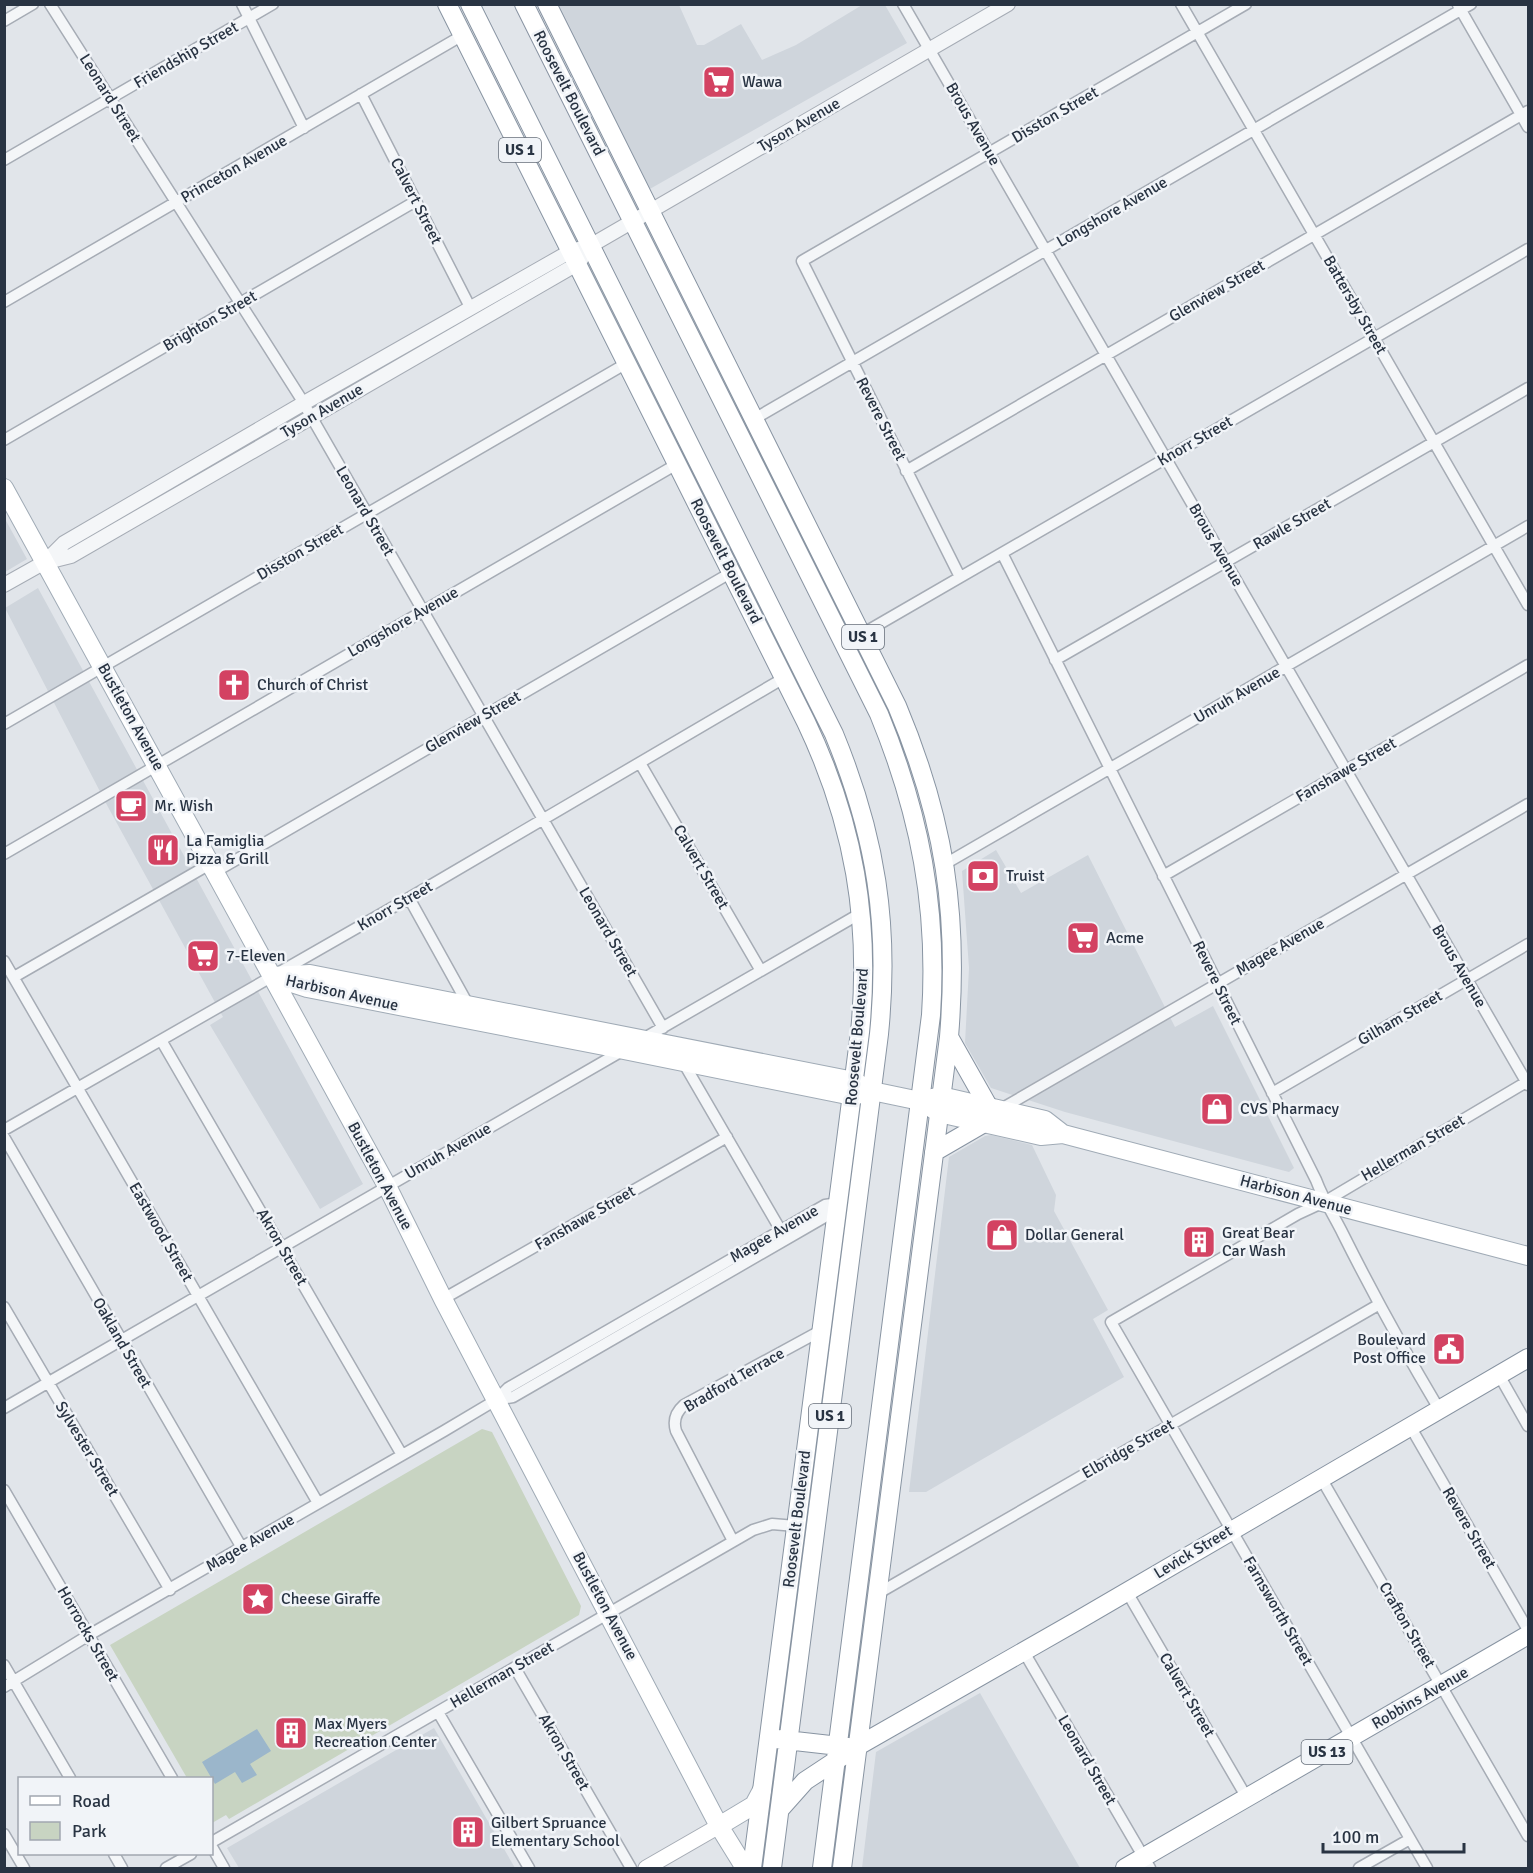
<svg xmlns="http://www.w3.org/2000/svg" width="1533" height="1873" viewBox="0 0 1533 1873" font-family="Signika,sans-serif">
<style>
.built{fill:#cfd5dc}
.green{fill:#c8d4c2}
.water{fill:#9bb6cb}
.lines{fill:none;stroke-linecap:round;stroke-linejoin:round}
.minor-casing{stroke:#a6acb5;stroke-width:13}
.tertiary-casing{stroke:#a6acb5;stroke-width:16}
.secondary-casing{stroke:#a6acb5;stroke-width:17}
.primary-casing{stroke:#a0abb6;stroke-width:20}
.trunk-casing{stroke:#8894a2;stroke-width:20}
.minor{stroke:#f4f6f8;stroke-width:10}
.tertiary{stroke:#f4f6f8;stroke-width:14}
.secondary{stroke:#fff;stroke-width:15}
.primary{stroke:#fff;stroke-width:18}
.trunk{stroke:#fff;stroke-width:18}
.labels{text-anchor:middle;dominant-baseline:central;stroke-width:5;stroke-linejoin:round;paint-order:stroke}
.shield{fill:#f1f4f8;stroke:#656e79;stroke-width:1.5}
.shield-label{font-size:15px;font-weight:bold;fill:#293443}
.street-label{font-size:16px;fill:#293443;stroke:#f1f4f8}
.poi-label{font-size:16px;fill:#293443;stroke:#f1f4f8;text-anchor:start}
</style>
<rect width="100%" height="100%" fill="#e1e5ea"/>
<!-- built -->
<path class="built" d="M 553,5 L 679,5 L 697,45 L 704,45 L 741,24 L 762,60 L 796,45 L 862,5 L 885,5 L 907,43 L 648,190 Z
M 4,517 L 27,559 L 5,572 L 4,572 Z
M 38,588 L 363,1184 L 320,1209 L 210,1025 L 223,1017 L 108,807 L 5,608 Z
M 996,850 L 1021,893 L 1088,855 L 1175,1027 L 1213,1006 L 1294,1168 L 1289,1172 L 1065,1112 L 991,1088 L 965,1043 L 969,968 L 962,871 Z
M 991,1135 L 1032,1145 L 1056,1195 L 1054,1211 L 1108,1310 L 1093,1319 L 1124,1377 L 926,1492 L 909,1492 L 949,1157 L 985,1136 Z
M 980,1693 L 1080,1868 L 862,1868 L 876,1752 Z
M 434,1728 L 515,1868 L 239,1868 L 227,1848 Z"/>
<!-- green -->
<path class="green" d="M 482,1429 L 492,1432 L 581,1606 L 579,1615 L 229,1819 L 226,1815 L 212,1823 L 212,1778 L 187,1778 L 110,1645 Z"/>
<!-- water -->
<path class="water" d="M 257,1729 L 271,1751 L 250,1764 L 257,1775 L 242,1783 L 235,1772 L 215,1784 L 202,1762 Z"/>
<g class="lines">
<!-- minor casing -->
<g class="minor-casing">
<path id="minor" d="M 50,4 L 300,397 L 663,1028
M 242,4 L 304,128
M 903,4 L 1528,1085
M 1181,4 L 1528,605
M 1458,5 L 1528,127
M 4,21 L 33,4
M 361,94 L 471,309
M 4,160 L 273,4
M 4,302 L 463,35
M 754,419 L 1471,4
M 4,440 L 416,201
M 906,471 L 1528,111
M 1002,553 L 1316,1180 C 1323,1199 1334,1216 1343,1234 C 1373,1294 1405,1352 1439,1409
M 960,577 L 802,261 L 1246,4
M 862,634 L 1528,249
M 1055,660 L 1528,388
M 4,724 L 627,363
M 640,763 L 761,971
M 4,854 L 677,464
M 945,864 L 1528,526
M 215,872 L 732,572
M 1163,876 L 1528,665
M 409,898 L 470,1008
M 4,961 L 318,1503
M 14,977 L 210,864
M 161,1040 L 402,1455
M 641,1040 L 861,913
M 683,1062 L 784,1236
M 1272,1093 L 1528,944
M 1001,1109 L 1528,804
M 4,1130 L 409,898 L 784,678
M 4,1137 L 242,1548
M 443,1299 L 727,1137
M 4,1307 L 170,1590
M 1499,1375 L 1528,1426
M 496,1400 L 513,1397 L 823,1218 L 837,1203
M 4,1408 L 622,1051
M 1410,1426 L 1528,1630
M 1321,1478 L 1528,1836
M 4,1490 L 172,1778
M 733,1541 L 676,1431 C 673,1421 676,1412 684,1405 L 822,1330
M 1127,1592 L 1247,1798
M 877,1594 L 1378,1305
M 1024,1652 L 1150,1868
M 4,1665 L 70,1778
M 515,1668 L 631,1868
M 4,1687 L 89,1635 L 444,1431 L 496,1400 L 508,1388 L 825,1205 L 838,1203
M 438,1712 L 529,1868
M 4,1834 L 24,1868
M 212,1842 L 753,1530 L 772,1524 L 796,1526
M 212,1847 L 224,1868
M 114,1854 L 122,1868
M 166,1868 L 191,1854
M 1359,1868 L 1410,1839
M 1427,1868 L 1111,1322 L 1298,1214 L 1324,1202 L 1528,1081"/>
</g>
<!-- tertiary casing -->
<g class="tertiary-casing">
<path id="tertiary" d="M 47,562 L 71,556 L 577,264 L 582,258
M 4,585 L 45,562 L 64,543 L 304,403 L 571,251 L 590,246 L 1008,4"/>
</g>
<!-- secondary casing -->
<g class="secondary-casing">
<path id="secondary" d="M 646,1868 L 719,1826"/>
</g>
<!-- primary casing -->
<g class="primary-casing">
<path id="primary" d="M 4,488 L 387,1186 L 443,1299 L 719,1826 L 745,1868
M 272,976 L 310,974 L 854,1081 L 872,1091 L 920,1101 L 939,1113 L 1041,1136 L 1063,1134 L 1528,1256
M 282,980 L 307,988 L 604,1046 L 852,1096 L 866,1093
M 928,1099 L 941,1096 L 1045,1120 L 1063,1134
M 719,1826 L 754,1805 L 762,1790"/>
</g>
<!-- trunk casing -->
<g class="trunk-casing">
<path id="trunk" d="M 447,4 L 806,722 C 854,823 871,921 860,1032 L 752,1868
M 470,4 L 834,734 C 876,836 890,925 879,1034 L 772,1868
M 524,4 L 879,714 C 920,814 938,908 931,1015 L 822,1868
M 547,4 L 897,706 C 945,820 959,915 949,1037 L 842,1868
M 949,1037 L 988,1106
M 934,1152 L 984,1123
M 777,1739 L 848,1747
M 781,1808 L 805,1781 L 858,1746 L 1077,1621 L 1528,1358
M 1125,1868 L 1528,1635"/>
</g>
<!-- minor -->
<use href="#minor" class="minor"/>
<!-- tertiary -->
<use href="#tertiary" class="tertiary"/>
<!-- secondary -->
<use href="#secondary" class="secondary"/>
<!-- primary -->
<use href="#primary" class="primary"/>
<!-- trunk -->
<use href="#trunk" class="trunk"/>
</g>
<!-- icons -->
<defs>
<g id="supermarket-square" transform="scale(1.725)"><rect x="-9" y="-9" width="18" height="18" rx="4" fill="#d34262" stroke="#f1f4f8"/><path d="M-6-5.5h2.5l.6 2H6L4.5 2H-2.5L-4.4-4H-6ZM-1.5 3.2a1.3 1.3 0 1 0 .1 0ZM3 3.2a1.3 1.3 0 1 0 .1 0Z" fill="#fff"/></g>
<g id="church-square" transform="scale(1.725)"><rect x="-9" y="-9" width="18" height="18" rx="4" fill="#d34262" stroke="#f1f4f8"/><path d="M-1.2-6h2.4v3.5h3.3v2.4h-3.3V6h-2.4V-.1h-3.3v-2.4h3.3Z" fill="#fff"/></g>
<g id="cafe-square" transform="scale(1.725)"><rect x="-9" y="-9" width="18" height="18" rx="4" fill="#d34262" stroke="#f1f4f8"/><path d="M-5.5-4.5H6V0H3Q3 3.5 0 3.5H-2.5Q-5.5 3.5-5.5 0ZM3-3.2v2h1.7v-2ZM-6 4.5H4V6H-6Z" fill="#fff"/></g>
<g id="restaurant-square" transform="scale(1.725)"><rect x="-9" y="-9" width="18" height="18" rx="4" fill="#d34262" stroke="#f1f4f8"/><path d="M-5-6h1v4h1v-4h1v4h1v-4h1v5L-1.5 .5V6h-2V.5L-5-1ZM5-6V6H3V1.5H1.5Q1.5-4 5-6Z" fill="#fff"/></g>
<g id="bank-square" transform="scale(1.725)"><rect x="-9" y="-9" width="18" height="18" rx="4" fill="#d34262" stroke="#f1f4f8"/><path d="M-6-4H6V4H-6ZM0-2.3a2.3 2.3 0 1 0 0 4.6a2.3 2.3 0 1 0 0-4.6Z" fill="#fff"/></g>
<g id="shop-square" transform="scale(1.725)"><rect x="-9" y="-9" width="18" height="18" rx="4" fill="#d34262" stroke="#f1f4f8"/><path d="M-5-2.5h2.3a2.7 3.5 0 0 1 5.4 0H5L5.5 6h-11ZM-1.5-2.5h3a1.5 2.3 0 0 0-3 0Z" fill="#fff"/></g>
<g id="building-square" transform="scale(1.725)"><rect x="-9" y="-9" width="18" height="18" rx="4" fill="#d34262" stroke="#f1f4f8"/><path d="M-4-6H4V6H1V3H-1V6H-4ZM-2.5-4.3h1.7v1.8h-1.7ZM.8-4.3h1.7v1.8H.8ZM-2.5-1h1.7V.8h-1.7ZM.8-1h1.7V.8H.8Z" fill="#fff"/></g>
<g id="civic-square" transform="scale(1.725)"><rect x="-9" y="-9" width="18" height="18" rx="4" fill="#d34262" stroke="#f1f4f8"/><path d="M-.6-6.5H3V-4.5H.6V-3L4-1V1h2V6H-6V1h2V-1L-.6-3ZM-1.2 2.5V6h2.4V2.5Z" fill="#fff"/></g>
<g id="sight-square" transform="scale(1.725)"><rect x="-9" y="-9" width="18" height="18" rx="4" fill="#d34262" stroke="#f1f4f8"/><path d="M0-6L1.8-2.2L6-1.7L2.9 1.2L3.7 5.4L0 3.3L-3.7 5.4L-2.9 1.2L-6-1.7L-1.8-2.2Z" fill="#fff"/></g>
</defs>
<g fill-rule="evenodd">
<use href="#supermarket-square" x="719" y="82"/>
<use href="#church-square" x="234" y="685"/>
<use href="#cafe-square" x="131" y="806"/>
<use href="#restaurant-square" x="163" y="850"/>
<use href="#bank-square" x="983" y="876"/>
<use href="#supermarket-square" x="1083" y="938"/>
<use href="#supermarket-square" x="203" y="956"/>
<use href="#shop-square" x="1217" y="1109"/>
<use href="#shop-square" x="1002" y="1235"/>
<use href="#building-square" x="1199" y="1242"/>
<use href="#civic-square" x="1449" y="1349"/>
<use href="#sight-square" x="258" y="1599"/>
<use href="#building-square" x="291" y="1733"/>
<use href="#building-square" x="468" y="1832"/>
</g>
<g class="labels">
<!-- shield labels -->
<g class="shield">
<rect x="499" y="138" width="42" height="24" rx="4.5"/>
<rect x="842" y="625" width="42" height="24" rx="4.5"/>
<rect x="809" y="1404" width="42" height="24" rx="4.5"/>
<rect x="1301.5" y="1740" width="51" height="24" rx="4.5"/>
</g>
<g class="shield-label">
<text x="520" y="150">US 1</text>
<text x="863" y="637">US 1</text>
<text x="830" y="1416">US 1</text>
<text x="1327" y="1752">US 13</text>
</g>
<!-- street labels -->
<g class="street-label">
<text transform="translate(186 55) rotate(-30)">Friendship Street</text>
<text transform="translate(569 93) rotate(63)">Roosevelt Boulevard</text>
<text transform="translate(110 98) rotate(58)">Leonard Street</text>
<text transform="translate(1055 115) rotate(-30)">Disston Street</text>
<text transform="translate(973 124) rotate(60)">Brous Avenue</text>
<text transform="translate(799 125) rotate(-30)">Tyson Avenue</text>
<text transform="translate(234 169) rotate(-30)">Princeton Avenue</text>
<text transform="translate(416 201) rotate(63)">Calvert Street</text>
<text transform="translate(1112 212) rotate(-30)">Longshore Avenue</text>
<text transform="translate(1217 291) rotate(-30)">Glenview Street</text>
<text transform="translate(1355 305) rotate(60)">Battersby Street</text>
<text transform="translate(210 321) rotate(-30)">Brighton Street</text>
<text transform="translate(322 411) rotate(-30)">Tyson Avenue</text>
<text transform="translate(881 419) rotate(63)">Revere Street</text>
<text transform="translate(1195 441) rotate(-30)">Knorr Street</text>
<text transform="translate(365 511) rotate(60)">Leonard Street</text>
<text transform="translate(1292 524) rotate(-30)">Rawle Street</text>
<text transform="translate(1216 545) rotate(60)">Brous Avenue</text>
<text transform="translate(300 552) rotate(-30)">Disston Street</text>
<text transform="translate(726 561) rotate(63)">Roosevelt Boulevard</text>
<text transform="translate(403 622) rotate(-30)">Longshore Avenue</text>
<text transform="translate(1237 695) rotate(-30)">Unruh Avenue</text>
<text transform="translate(131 717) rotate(61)">Bustleton Avenue</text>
<text transform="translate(473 722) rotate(-30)">Glenview Street</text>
<text transform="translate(1346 770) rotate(-30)">Fanshawe Street</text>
<text transform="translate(701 867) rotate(60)">Calvert Street</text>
<text transform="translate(395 906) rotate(-30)">Knorr Street</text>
<text transform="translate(608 932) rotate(60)">Leonard Street</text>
<text transform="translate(1280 947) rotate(-30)">Magee Avenue</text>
<text transform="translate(1459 966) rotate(60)">Brous Avenue</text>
<text transform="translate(1217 983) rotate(64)">Revere Street</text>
<text transform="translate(342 993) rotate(13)">Harbison Avenue</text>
<text transform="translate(1400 1018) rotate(-30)">Gilham Street</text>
<text transform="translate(857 1037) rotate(-85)">Roosevelt Boulevard</text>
<text transform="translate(1413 1148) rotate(-30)">Hellerman Street</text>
<text transform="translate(448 1151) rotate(-30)">Unruh Avenue</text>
<text transform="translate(380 1176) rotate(62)">Bustleton Avenue</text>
<text transform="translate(1296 1195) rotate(15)">Harbison Avenue</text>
<text transform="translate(585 1218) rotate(-30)">Fanshawe Street</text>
<text transform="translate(161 1232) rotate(60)">Eastwood Street</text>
<text transform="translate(774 1234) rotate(-30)">Magee Avenue</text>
<text transform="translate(282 1247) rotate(60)">Akron Street</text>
<text transform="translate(122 1343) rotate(60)">Oakland Street</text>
<text transform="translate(734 1380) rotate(-30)">Bradford Terrace</text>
<text transform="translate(87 1449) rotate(59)">Sylvester Street</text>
<text transform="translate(1128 1449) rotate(-30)">Elbridge Street</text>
<text transform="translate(797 1519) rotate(-83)">Roosevelt Boulevard</text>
<text transform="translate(1469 1528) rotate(60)">Revere Street</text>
<text transform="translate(250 1543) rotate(-30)">Magee Avenue</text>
<text transform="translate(1193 1552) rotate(-31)">Levick Street</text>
<text transform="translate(605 1606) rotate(62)">Bustleton Avenue</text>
<text transform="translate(1278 1611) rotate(60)">Farnsworth Street</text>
<text transform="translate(1407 1625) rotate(60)">Crafton Street</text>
<text transform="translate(88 1634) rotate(60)">Horrocks Street</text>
<text transform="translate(502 1675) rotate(-30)">Hellerman Street</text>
<text transform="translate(1187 1695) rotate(60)">Calvert Street</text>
<text transform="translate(1420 1698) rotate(-30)">Robbins Avenue</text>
<text transform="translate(564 1752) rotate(60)">Akron Street</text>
<text transform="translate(1087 1760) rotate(60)">Leonard Street</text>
</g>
<!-- poi labels -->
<g class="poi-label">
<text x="742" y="82">Wawa</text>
<text x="257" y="685">Church of Christ</text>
<text x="154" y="806">Mr. Wish</text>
<text x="186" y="841">La Famiglia<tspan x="186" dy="18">Pizza &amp; Grill</tspan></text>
<text x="1006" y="876">Truist</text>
<text x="1106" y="938">Acme</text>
<text x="226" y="956">7-Eleven</text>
<text x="1240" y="1109">CVS Pharmacy</text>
<text x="1222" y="1233">Great Bear<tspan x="1222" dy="18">Car Wash</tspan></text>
<text x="1025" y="1235">Dollar General</text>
<text x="1426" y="1340" text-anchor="end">Boulevard<tspan x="1426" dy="18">Post Office</tspan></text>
<text x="281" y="1599">Cheese Giraffe</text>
<text x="314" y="1724">Max Myers<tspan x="314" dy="18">Recreation Center</tspan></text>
<text x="491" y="1823">Gilbert Spruance<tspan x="491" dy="18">Elementary School</tspan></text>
</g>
</g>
<!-- border -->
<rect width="1533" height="1873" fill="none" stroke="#293443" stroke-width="12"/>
<!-- legend -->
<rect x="18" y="1777" width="195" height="78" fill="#f1f4f8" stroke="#a1a7b0" stroke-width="1.5"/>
<rect x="30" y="1796" width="30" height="9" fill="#ffffff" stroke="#a1a7b0" stroke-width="1.5"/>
<text x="72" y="1807" font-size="18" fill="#293443">Road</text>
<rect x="30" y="1822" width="30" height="18" fill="#c8d4c2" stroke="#a1a7b0" stroke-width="1.5"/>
<text x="72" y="1837" font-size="18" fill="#293443">Park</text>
<!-- scale -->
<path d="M1323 1843v9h141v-9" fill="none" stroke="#293443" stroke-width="3"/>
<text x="1332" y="1843" font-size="18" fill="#293443" stroke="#f1f4f8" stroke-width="4.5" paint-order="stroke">100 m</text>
</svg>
